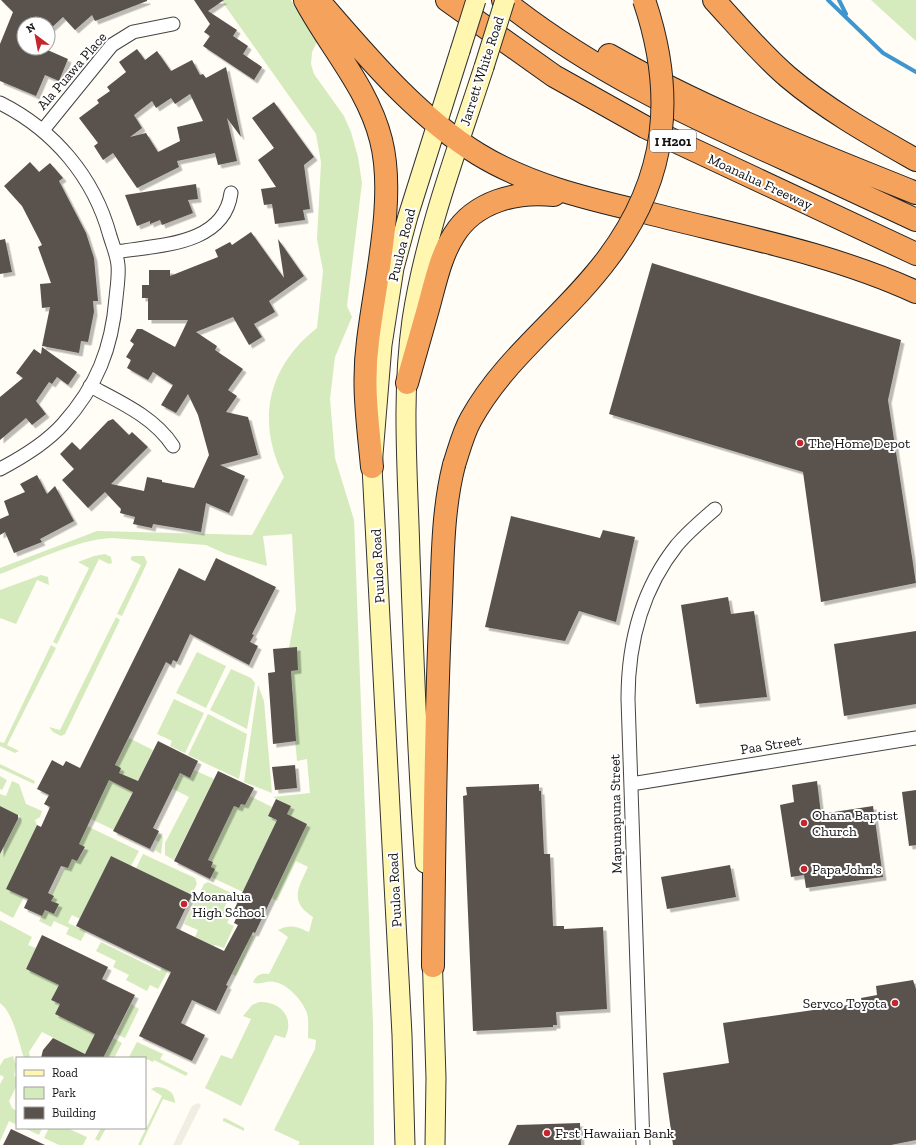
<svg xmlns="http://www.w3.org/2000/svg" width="916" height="1145" viewBox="0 0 916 1145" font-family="'Zilla Slab',serif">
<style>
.green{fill:#d5ebbd}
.plaza{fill:#f1ede2}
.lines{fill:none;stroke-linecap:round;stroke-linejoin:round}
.stream{stroke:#3f96cf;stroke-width:4}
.building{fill:#5a524d;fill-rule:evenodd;filter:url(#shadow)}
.minor-casing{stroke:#444;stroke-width:15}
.secondary-casing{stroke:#333;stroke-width:21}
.motorway-casing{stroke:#222;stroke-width:24}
.minor{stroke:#fff;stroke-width:13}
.secondary{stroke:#fff6b0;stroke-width:19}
.motorway{stroke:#f5a25d;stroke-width:22}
.secondary-bridge-casing{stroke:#333;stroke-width:21;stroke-linecap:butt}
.motorway-bridge-casing{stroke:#222;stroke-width:24;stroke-linecap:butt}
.secondary-bridge{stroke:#fff6b0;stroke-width:19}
.motorway-bridge{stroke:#f5a25d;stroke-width:22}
.poi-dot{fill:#c4262e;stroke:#fff;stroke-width:1.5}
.labels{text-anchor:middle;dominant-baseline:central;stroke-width:4;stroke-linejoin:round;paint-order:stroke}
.shield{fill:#fff;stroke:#585858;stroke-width:1}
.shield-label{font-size:13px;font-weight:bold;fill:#111}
.street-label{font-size:14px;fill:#111;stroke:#fff}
.poi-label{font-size:14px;fill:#111;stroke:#fff;text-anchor:start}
</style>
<defs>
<filter id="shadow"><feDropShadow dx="3.5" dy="3.5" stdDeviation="0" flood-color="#0004"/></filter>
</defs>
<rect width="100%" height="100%" fill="#fffdf5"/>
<!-- green -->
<path class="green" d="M 221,0 L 291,0 L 318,40 L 312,52 L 311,64 L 314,74 L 344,116 L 351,132 L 358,157 L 362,183 L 347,306 L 352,317 L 335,357 L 330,399 L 335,458 L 354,520 L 373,1024 L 374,1145 L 298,1145 L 300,1142 L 274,1130 L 315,1049 L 316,1040 L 308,1038 C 308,1029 309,1021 307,1013 C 302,1000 288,984 274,982 C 267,980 259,986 253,982 C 257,974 261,973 269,974 L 288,937 L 278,930 C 290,924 296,926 309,932 L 313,917 C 289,902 298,888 308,867 L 296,861 L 277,901 L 272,898 L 307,824 L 287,814 L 291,806 L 273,797 L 310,793 L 307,759 L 297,761 L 291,695 L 293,692 L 291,671 L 298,669 L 297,647 L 289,648 L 296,610 L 292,534 L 263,536 L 267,566 L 226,554 L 206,545 L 112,538 C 78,539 33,562 0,574 L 0,568 L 97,531 L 252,535 L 284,477 C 256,422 267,367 317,328 L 323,271 L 317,239 L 321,162 L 316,134 Z
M 871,0 L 916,0 L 916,41 Z
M 105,554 L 111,557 L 112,563 L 109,564 L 99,559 L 57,644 L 53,642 L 89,568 L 78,562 L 94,556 Z
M 133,556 L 144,556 L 147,562 L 146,565 L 122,616 L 117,614 L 141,565 L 131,560 L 131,557 Z
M 41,575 L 48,577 L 49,585 L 37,580 L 16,624 L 0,618 L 0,590 Z
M 116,617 L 120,620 L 65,734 L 61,736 L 53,732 L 49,727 L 60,730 Z
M 51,645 L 56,648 L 7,745 L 19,751 L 15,753 L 0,746 L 0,742 L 4,743 Z
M 197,652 L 226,666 L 206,708 L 176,693 Z
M 231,669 L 251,678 L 255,683 L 247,729 L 210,710 Z
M 258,685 L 264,701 L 272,793 L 244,782 Z
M 174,699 L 204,713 L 185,753 L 170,746 L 172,741 L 157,734 Z
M 208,714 L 247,734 L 239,779 L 188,755 Z
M 129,738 L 153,750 L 114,830 L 91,819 L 109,780 L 122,774 L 119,773 L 115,765 Z
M 0,764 L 35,781 L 34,784 L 0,768 Z
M 194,770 L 214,779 L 174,860 L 165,855 L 165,843 L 189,797 L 173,789 L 180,773 L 190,778 Z
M 0,776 L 7,780 L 2,790 L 0,789 Z
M 12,781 L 19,784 L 26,804 L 42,811 L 40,817 L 35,820 L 37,825 L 7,889 L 24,897 L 13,918 L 0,911 L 0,854 L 20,816 L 0,806 L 0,794 L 6,796 Z
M 250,796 L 272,807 L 268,816 L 277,820 L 243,892 L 211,877 L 211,867 L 213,862 L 208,860 L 234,806 L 239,808 L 241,804 L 245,805 Z
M 87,826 L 139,851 L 131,866 L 111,856 L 80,919 L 72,915 L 68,923 L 86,931 L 81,941 L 66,934 L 69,928 L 54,921 L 51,927 L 39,921 L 45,910 L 55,914 L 59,905 L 51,901 L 53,896 L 51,895 L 65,867 L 68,868 L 72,859 L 77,861 L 86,848 L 78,844 Z
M 158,834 L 163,837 L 161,854 L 155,850 L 159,842 L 155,840 Z
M 143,854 L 195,878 L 197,884 L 191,895 L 136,868 Z
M 208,882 L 240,897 L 237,904 L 228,900 L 224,908 L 233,912 L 227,923 L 234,926 L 224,948 L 215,945 L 214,946 L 195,937 L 198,930 L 184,924 L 204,884 Z
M 0,920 L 32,937 L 28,945 L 36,948 L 26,969 L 59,985 L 51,1000 L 60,1004 L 55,1014 L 111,1042 L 113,1038 L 122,1043 L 114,1058 L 99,1058 L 86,1052 L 85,1054 L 42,1032 L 29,1052 L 30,1058 L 24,1058 C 19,1043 13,1012 0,1003 Z
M 238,928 L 254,936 L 236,976 L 232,974 L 247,945 L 232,938 Z
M 101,942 L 160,971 L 169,954 L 175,957 L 158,989 L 150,985 L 147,991 L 126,980 L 129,975 L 113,967 L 116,961 L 96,951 Z
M 259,1002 C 281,1001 295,1018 285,1038 L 275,1035 L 241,1106 L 205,1088 L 221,1055 L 232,1059 L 251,1019 L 243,1016 L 252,1005 Z
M 131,1004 L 139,1009 L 125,1038 L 116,1034 Z
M 137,1042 L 163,1054 L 160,1059 L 188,1073 L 186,1076 L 154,1060 L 153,1062 L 142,1057 L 129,1057 Z
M 13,1056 L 16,1065 L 14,1076 L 17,1077 L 17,1085 L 9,1101 L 12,1108 L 17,1111 L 17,1125 L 9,1121 L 0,1141 L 0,1084 L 4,1077 L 0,1075 L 0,1066 L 4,1059 Z
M 156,1087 C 166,1087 175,1092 175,1103 L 163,1099 L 141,1145 L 138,1145 L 162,1096 L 151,1089 Z
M 225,1118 L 244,1128 L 244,1131 L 223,1121 L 223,1119 Z
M 24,1128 L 42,1128 L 39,1135 Z
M 49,1128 L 67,1128 L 87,1137 L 83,1145 L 59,1145 L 44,1138 Z
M 101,1128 L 106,1128 L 99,1141 L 95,1139 Z"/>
<!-- plaza -->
<path class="plaza" d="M 198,1103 L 201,1105 L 181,1145 L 173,1145 L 192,1106 Z"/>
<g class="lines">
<!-- stream -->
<path class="stream" d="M 828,0 L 883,53 L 916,72
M 839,0 L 846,14"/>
</g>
<!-- building -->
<path class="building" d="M 1,0 L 147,0 L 147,1 L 95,21 L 92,15 L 75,30 L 63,17 L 48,31 L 48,24 L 24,24 L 24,48 L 43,48 L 68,59 L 59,81 L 45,75 L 36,96 L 0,81 L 0,44 L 13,12 Z
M 194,0 L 224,0 L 208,11 L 237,30 L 233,36 L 248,46 L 243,54 L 262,67 L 254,80 L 203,46 L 210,36 L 204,32 L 210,24 Z
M 137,49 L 145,60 L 157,51 L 171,71 L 192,60 L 200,75 L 203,74 L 206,78 L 226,67 L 241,137 L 227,118 L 237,161 L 218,165 L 215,153 L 177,161 L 179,167 L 137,188 L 113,153 L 103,160 L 94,146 L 98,143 L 79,118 L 99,103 L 97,100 L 110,91 L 107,87 L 126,72 L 119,62 ZM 190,94 L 203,121 L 177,127 L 180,141 L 158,152 L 146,133 L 130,137 L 142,128 L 134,115 L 152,101 L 156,108 L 171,98 L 175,104 Z
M 274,102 L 314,157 L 304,165 L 310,209 L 303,210 L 305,220 L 275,224 L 272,204 L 264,205 L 261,189 L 276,187 L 258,160 L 274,148 L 252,118 Z
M 30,162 L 39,172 L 50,163 L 63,178 L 59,181 L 86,233 L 94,258 L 98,301 L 93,301 L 94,312 L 88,342 L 81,341 L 79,353 L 42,346 L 50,307 L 42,308 L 40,284 L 51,283 L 38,247 L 42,245 L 22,206 L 4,186 Z
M 196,184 L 198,199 L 188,200 L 193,213 L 162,225 L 160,220 L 150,224 L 150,221 L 137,226 L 125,195 Z
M 251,232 L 284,278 L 278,239 L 304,276 L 269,301 L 275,312 L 254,324 L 262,337 L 249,345 L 233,317 L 196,332 L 217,346 L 215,350 L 243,369 L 228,390 L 237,396 L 226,412 L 248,417 L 258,455 L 220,465 L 245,476 L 229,513 L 206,503 L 201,532 L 153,524 L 152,528 L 133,524 L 135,517 L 120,513 L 121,509 L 105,492 L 88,508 L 62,480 L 74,469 L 60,454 L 72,442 L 80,450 L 108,421 L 113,419 L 129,435 L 132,432 L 148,447 L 111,484 L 144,491 L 147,477 L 162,480 L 162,482 L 194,488 L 209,455 L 198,415 L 188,394 L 176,413 L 161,405 L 173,385 L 153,372 L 148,380 L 127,368 L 131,360 L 126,357 L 134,344 L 130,341 L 137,329 L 142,329 L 175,347 L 188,320 L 148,320 L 148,298 L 142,298 L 142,285 L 149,285 L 149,270 L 170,270 L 170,276 L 218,257 L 215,250 L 230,242 L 232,245 Z
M 5,239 L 12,272 L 0,274 L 0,240 Z
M 652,263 L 901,340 L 888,400 L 916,583 L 821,602 L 803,472 L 609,414 Z
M 42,347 L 77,372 L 68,385 L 57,377 L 52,384 L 49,382 L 36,401 L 46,414 L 32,425 L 26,418 L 0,440 L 0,397 L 23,378 L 16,373 L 34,349 L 41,354 Z
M 37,475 L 47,494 L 55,486 L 74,521 L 40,539 L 42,542 L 14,553 L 5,532 L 0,535 L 0,519 L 9,515 L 4,501 L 25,492 L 20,484 Z
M 511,516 L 600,538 L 603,530 L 635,537 L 616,622 L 579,611 L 565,641 L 485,627 Z
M 216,558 L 276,587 L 252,634 L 254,635 L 250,642 L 258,646 L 249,665 L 190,634 L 177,662 L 173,660 L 171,665 L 166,662 L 115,765 L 121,768 L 119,773 L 138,781 L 158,741 L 198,761 L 190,778 L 180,773 L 153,828 L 159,831 L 150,849 L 113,831 L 133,792 L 109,780 L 79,844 L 85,847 L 77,861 L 72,859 L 68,868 L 61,866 L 48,893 L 54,896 L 51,901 L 59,904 L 54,914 L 45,910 L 42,916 L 24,908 L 28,899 L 6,889 L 37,825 L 41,827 L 50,807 L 44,804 L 49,795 L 37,789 L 52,760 L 63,766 L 66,761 L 80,768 L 179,568 L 205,581 Z
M 728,597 L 731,614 L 754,611 L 767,697 L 696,704 L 681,605 Z
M 916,631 L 916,704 L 844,716 L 834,644 Z
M 297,647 L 298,670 L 291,671 L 296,741 L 273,744 L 268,673 L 275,672 L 273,649 Z
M 295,765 L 297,788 L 275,790 L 272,767 Z
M 218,771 L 254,788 L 245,805 L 241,804 L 239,808 L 234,806 L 208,860 L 213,862 L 211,867 L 215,869 L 210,879 L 174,861 Z
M 817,781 L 821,814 L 873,806 L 883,877 L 806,888 L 804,875 L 791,877 L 780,805 L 794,802 L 792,785 Z
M 539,784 L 539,791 L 541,791 L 544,854 L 550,854 L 553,926 L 564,926 L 564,929 L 603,927 L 607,1009 L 556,1012 L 557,1025 L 553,1025 L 553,1027 L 473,1031 L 463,796 L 467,795 L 466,787 Z
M 916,790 L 916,845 L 909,846 L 902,792 Z
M 276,799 L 291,806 L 287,814 L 307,824 L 255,933 L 253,932 L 226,985 L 228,986 L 216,1011 L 192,1000 L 181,1023 L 205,1035 L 192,1061 L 139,1036 L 171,972 L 76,926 L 111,856 L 192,895 L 176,928 L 224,951 L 238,925 L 234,923 L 238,914 L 233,912 L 277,820 L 268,816 Z
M 0,806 L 18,815 L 18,819 L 0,854 Z
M 730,865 L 736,897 L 667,909 L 661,877 Z
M 42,935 L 108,967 L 102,979 L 135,995 L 103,1058 L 41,1058 L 43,1050 L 53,1038 L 85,1054 L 95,1034 L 55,1014 L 60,1004 L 51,1000 L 59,985 L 26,969 Z
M 913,980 L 916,989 L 916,1140 L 891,1145 L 673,1145 L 663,1073 L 729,1063 L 723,1023 L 862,1003 L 861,998 L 877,995 L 876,986 Z
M 580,1123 L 581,1145 L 508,1145 L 517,1125 Z
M 11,1129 L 45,1145 L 3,1145 Z"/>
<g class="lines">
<!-- minor casing -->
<g class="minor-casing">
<path id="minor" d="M 0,103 C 54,130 94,177 110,236 C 113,246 117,255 118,265 C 119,276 117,287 116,298 C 112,348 97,386 63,424 C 46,443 23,457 0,469
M 43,130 L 112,45 L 133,32 L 173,24
M 116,252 C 157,245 224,246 231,193
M 90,386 C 120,402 154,417 173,446
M 631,784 L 916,738
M 643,1145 L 628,699 C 628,643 642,589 677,545 C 688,532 702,520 715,509"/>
</g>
<!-- secondary casing -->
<g class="secondary-casing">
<path id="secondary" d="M 425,863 C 417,760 414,658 410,555 C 408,477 401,398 412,320 C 425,234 457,150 484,67
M 432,951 L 436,1078 L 435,1145
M 405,1145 L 402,1035 L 372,467 L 382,345 L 394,268 L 408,216 L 460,51"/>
</g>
<!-- motorway casing -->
<g class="motorway-casing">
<path id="motorway" d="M 305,0 C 330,47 368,88 381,140 C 396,198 375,281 368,341 C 362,385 368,423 372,467
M 318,0 C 366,55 415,115 478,154 C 527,184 584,198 640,211 C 732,235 829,252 916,292
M 447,0 L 554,76 L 645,127 L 916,254
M 503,0 C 589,69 687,115 787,160 C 830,180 873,200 916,220
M 714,0 C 738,26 761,54 788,77 C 827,110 872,135 916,160
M 609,55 C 707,111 812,151 916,193
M 407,383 C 414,358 421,334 428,309 C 435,284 440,257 454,235 C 475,201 517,191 554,195
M 433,966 C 434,852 435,738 440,624 C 443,571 441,516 454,465"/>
</g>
<!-- minor -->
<use href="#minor" class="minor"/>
<!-- secondary -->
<use href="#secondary" class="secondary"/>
<!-- motorway -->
<use href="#motorway" class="motorway"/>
<!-- secondary-bridge casing -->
<g class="secondary-bridge-casing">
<path id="secondary-bridge" d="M 460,51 L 476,0
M 484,67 L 505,0"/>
</g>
<!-- motorway-bridge casing -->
<g class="motorway-bridge-casing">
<path id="motorway-bridge" d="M 454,465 C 459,450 463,433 471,419 C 505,357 566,315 608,258 C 668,178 676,94 644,0"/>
</g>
<!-- secondary-bridge -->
<use href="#secondary-bridge" class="secondary-bridge"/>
<!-- motorway-bridge -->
<use href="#motorway-bridge" class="motorway-bridge"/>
</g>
<!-- markers -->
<g class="poi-dot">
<circle cx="800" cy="443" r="4"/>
<circle cx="804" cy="823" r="4"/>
<circle cx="804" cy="869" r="4"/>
<circle cx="184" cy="904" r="4"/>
<circle cx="895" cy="1003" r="4"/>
<circle cx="547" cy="1133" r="4"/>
</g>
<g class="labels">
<!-- shield labels -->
<rect class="shield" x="650" y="130" width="46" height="22" rx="3"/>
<g class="shield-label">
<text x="673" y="141">I H201</text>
</g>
<!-- street labels -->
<g class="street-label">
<text transform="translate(72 71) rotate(-49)">Ala Puawa Place</text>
<text transform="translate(482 71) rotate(-72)">Jarrett White Road</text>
<text transform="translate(760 182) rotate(25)">Moanalua Freeway</text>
<text transform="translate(402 245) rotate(-76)">Puuloa Road</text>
<text transform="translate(378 566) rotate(-93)">Puuloa Road</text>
<text transform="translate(771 745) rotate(-9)">Paa Street</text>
<text transform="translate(616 814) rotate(-91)">Mapunapuna Street</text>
<text transform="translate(395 890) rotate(-93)">Puuloa Road</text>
</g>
<!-- poi labels -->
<g class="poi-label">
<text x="808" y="443">The Home Depot</text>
<text x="812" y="815">Ohana Baptist<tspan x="812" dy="16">Church</tspan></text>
<text x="812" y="869">Papa John's</text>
<text x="192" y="896">Moanalua<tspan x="192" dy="16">High School</tspan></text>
<text x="887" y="1003" text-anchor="end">Servco Toyota</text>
<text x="555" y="1133">Frst Hawaiian Bank</text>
</g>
</g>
<!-- legend -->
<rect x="16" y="1057" width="130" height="72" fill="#ffffff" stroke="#a0a0a0"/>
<rect x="24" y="1070" width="20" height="6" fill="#fff6b0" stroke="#a0a0a0"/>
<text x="52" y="1077" font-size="12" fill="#111111">Road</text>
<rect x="24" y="1087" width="20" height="12" fill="#d5ebbd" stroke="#a0a0a0"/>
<text x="52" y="1097" font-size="12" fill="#111111">Park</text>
<rect x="24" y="1107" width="20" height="12" fill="#5a524d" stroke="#a0a0a0"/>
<text x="52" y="1117" font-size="12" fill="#111111">Building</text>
<!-- north arrow -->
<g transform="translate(36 36) rotate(328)"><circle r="19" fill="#ffffff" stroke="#a0a0a0"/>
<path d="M0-3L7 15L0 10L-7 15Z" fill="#c4262e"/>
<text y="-6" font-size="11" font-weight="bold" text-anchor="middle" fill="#111111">N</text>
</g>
</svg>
